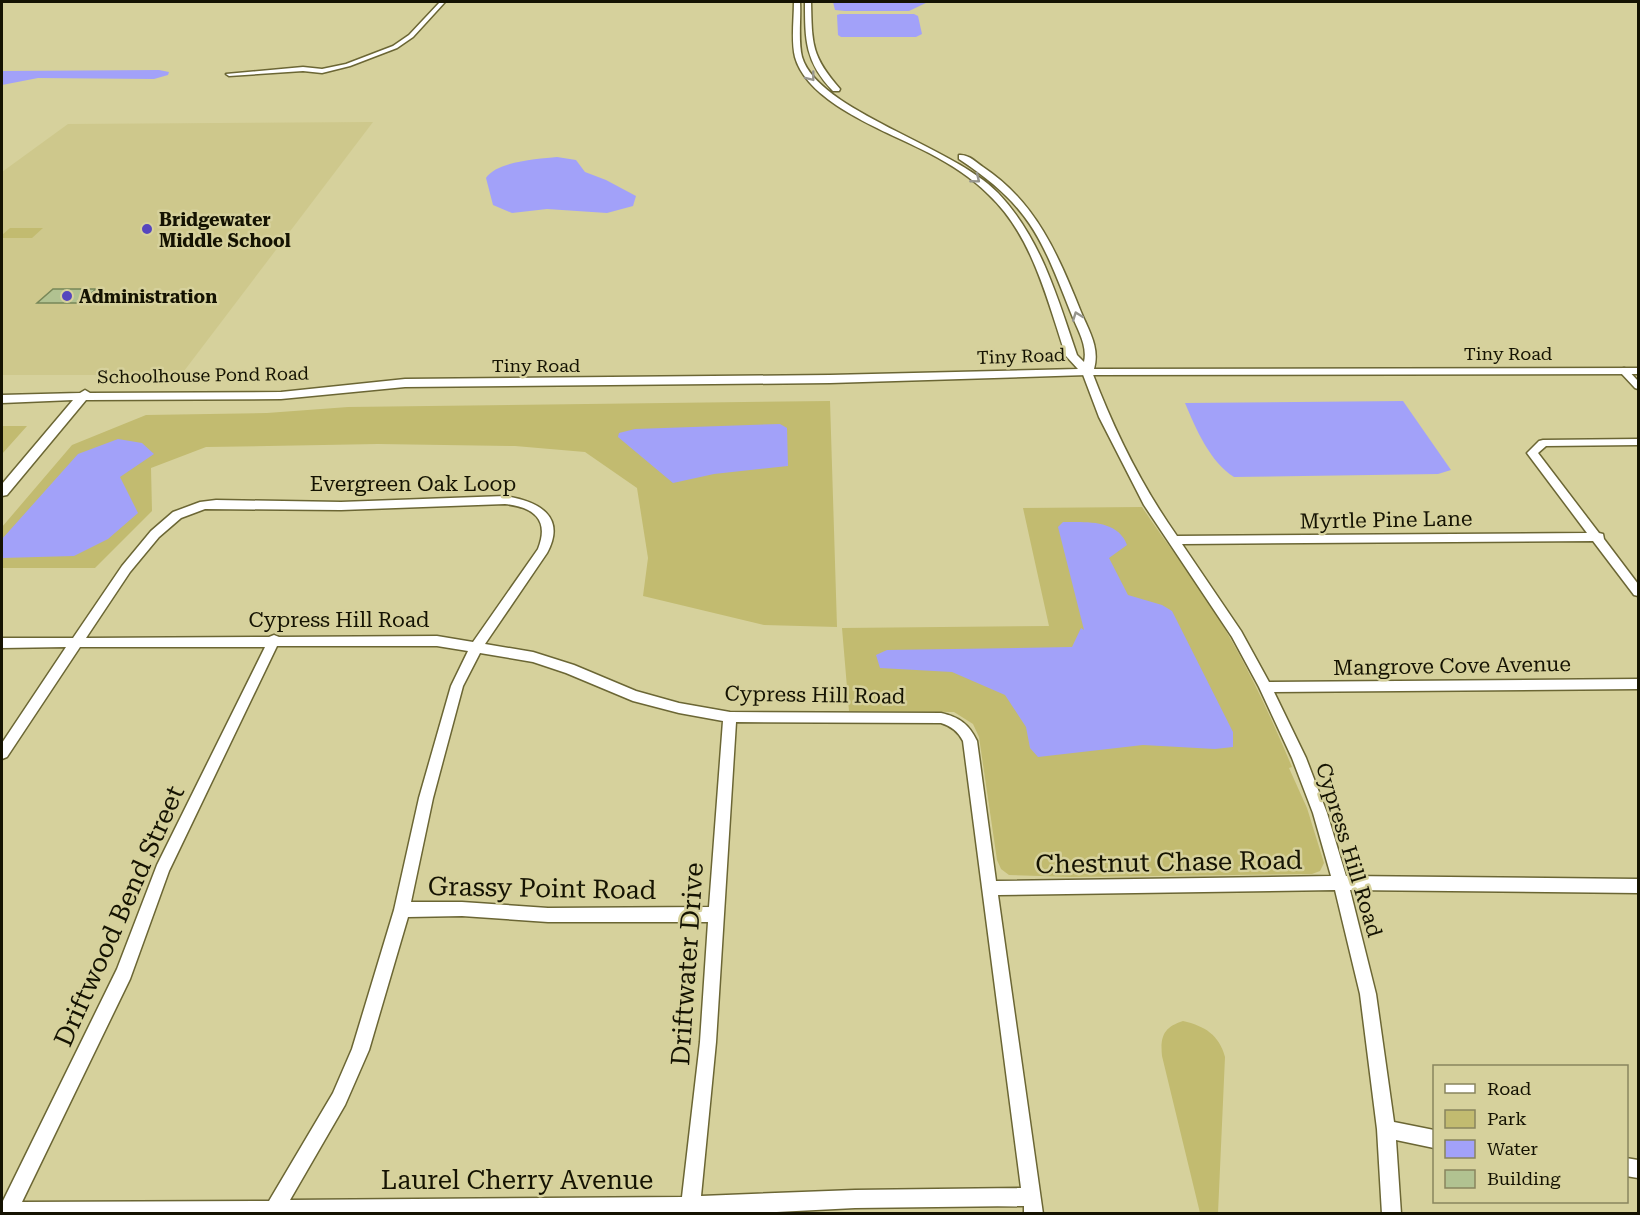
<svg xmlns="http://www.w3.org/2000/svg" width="1640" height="1215" viewBox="0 0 1640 1215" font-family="'Roboto Serif',serif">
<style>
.built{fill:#cec88c}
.green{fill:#c2bb70}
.water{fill:#a2a1f9}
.building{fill:#b1c291;stroke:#778758;stroke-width:1.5}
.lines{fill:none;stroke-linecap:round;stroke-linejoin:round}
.minor-casing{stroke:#6b6634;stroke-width:3}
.tertiary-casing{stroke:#6b6634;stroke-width:3}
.minor{fill:#fff;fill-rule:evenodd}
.tertiary{fill:#fff;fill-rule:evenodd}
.oneway{stroke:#96958d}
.poi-dot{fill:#5646be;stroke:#d6d19c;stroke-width:2}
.labels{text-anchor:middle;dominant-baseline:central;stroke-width:5;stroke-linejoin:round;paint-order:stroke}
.far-poi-label{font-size:18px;font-weight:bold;fill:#151302;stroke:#d6d19c;text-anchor:start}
.far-street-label{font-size:18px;fill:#151302;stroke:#d6d19c}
.street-label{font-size:21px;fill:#151302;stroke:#d6d19c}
.near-street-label{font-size:26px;fill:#151302;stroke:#d6d19c}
</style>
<rect width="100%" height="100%" fill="#d6d19c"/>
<!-- built -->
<path class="built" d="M 373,122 L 181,375 L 2,375 L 2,172 L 68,124 Z"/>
<!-- green -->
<path class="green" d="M 10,228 L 43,228 L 32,238 L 2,238 L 2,235 Z
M 830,401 L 837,627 L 764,625 L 643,596 L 648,558 L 637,488 L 585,452 L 515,446 L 378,444 L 206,447 L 151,468 L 152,511 L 95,568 L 2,568 L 2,527 L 72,445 L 146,415 L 267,413 L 348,407 Z
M 2,426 L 27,426 L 2,454 Z
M 1142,507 C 1166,543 1193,577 1216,614 C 1246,663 1270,714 1292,767 L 1289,768 L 1307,808 L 1324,863 L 1320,871 L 1312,874 L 1071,877 L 1009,875 L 1001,869 L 997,860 L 979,737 L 973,724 L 954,712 L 849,711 L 842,628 L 1049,626 L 1023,508 Z
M 1183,1021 C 1205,1026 1219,1035 1225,1057 L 1218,1213 L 1200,1213 L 1162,1056 C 1160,1036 1164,1027 1183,1021 Z"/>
<!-- water -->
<path class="water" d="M 833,2 L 928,2 L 909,11 L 845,11 L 835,10 Z
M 840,14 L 914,14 L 918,16 L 922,34 L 916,37 L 841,37 L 838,35 L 837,15 Z
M 159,70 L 169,72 L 168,75 L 154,79 L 38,78 L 2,85 L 2,71 Z
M 557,157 L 576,160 L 585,172 L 606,180 L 636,196 L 633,206 L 607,213 L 547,209 L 512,213 L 493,205 L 486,178 C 497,161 539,159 557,157 Z
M 1403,401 L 1451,470 L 1438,474 L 1234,477 C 1210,462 1196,429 1185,403 Z
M 780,424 L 787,428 L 788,466 L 714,474 L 673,483 L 618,437 L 619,433 L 635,429 Z
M 118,439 L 142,443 L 154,454 L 120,477 L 138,513 L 108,539 L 74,556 L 2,558 L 2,539 L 78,454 Z
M 1063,522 C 1085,522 1118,519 1127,545 L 1109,558 L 1128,595 L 1162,605 L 1172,611 L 1233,732 L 1233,747 L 1215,749 L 1143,745 L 1038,757 L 1030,748 L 1026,727 L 1005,695 L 952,672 L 880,668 L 876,655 L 887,650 L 1072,647 L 1081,628 L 1084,630 L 1058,527 Z"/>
<!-- building -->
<path class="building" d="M 53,289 L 96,289 L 81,303 L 37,303 Z"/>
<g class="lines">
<!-- minor casing -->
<g class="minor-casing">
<path id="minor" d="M 440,2 L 445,2 L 413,37 L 397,48 L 350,66 L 322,73 L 303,71 L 229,76 L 226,74 L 303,67 L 322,69 L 346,64 L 393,46 L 409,35 Z
M 1624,368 L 1627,369 L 1638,381 L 1638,389 L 1635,388 L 1621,373 L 1621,369 Z
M 1087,369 L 1092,372 C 1114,430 1141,485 1177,536 L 1587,533 L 1527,453 L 1539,441 L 1543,440 L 1638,439 L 1638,445 L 1546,446 L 1538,453 L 1599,533 L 1603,534 L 1604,539 L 1638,584 L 1638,596 L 1634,595 L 1593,541 L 1182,544 L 1241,631 L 1269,682 L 1638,679 L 1638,689 L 1274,692 L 1306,758 L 1327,813 L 1346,876 L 1638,879 L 1638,893 L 1350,890 L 1376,994 L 1394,1122 L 1434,1130 L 1434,1148 L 1396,1140 L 1401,1214 L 1382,1214 L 1377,1129 L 1360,994 L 1335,890 L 998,895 L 1043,1214 L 1024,1214 L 1024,1206 L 855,1208 L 738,1214 L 2,1214 L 2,1203 L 117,969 L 157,865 L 265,647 L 80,647 L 7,757 L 2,759 L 2,743 L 66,647 L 2,648 L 2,638 L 73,638 L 122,566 L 151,531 L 173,512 L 200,502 L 216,500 L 341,502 L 505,496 C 538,501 567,516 547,553 L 485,644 L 533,652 L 574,665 L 636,691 L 679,703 L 730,712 L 941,713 C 959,717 969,724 977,741 L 996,881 L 1331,876 L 1313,813 L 1292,758 L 1259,687 L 1232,637 L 1144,505 L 1099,417 L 1082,372 ZM 505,504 C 533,507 550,519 538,549 L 473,642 L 437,636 L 279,637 L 274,635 L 269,637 L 86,638 L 130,572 L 159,537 L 181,518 L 205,509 L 341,510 ZM 277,646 L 437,646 L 468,651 L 451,686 L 419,798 L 394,910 L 352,1049 L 333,1093 L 269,1201 L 22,1202 L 130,979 L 169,871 ZM 480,653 L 533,662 L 566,673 L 633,701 L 679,713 L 723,721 L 709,907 L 548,908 L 462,902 L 411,902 L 433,798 L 463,686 ZM 736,722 L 941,723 C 951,726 958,731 963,741 L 1021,1188 L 855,1190 L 701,1196 L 716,1042 ZM 462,916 L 548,922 L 708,922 L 700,1042 L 682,1197 L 290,1200 L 345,1105 L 369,1050 L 408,917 Z
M 1626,1158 L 1638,1160 L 1638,1178 L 1626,1176 Z"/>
</g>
<!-- tertiary casing -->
<g class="tertiary-casing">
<path id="tertiary" d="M 794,2 L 800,2 C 801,19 798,41 802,57 C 818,111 953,146 998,193 C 1041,238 1057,297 1077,355 L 1084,362 C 1088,345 1077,329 1071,313 C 1041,237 1030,206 959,159 L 959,155 C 968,154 976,162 983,167 C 1036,202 1058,255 1081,312 C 1089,331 1100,348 1094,369 L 1638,368 L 1638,374 L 1087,375 L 830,383 L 405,387 L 281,399 L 86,400 L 7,495 L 2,496 L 2,484 L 73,400 L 2,403 L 2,395 L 80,393 L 85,390 L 90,393 L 281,392 L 405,379 L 830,375 L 1078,369 L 1066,356 C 1047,300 1033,236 988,194 C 971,177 950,164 929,153 C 889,132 808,104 795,57 C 791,41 794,19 794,2 Z
M 805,2 L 811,2 C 812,44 811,56 840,89 L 839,91 L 833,91 C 805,62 805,40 805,2 Z"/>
</g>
<!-- minor -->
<use href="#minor" class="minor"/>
<!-- tertiary -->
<use href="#tertiary" class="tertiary"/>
</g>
<!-- one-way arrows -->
<defs><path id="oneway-chevron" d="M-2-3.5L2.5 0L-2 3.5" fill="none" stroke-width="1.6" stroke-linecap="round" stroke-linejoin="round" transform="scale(1.5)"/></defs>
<g class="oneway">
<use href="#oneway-chevron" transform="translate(811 77) rotate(52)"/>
<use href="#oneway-chevron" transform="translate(976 179) rotate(39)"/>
<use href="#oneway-chevron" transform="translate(1077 316) rotate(-110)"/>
</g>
<!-- markers -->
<g class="poi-dot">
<circle cx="147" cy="229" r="6"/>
<circle cx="67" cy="296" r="6"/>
</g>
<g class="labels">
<!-- far-poi labels -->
<g class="far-poi-label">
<text x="159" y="219">Bridgewater<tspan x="159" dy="21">Middle School</tspan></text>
<text x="79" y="296">Administration</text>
</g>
<!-- far-street labels -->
<g class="far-street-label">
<text x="1508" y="353">Tiny Road</text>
<text transform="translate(1021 356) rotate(-2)">Tiny Road</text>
<text x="536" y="365">Tiny Road</text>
<text transform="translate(203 375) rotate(-1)">Schoolhouse Pond Road</text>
</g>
<!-- street labels -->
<g class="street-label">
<text x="413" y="484">Evergreen Oak Loop</text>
<text transform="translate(1386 520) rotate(-1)">Myrtle Pine Lane</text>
<text x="339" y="620">Cypress Hill Road</text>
<text transform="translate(1452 666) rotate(-1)">Mangrove Cove Avenue</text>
<text transform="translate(815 695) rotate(1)">Cypress Hill Road</text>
<text transform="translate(1349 850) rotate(73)">Cypress Hill Road</text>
</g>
<!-- near-street labels -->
<g class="near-street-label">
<text transform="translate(1169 862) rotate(-1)">Chestnut Chase Road</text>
<text transform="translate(542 888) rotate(1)">Grassy Point Road</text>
<text transform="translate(119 916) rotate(-66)">Driftwood Bend Street</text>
<text transform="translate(687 964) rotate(-86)">Driftwater Drive</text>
<text x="517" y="1180">Laurel Cherry Avenue</text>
</g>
</g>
<!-- border -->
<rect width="1640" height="1215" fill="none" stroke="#151302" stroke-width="6"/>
<!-- legend -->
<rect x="1433" y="1065" width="195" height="138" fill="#d6d19c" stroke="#89855e" stroke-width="1.5"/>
<rect x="1445" y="1084" width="30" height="9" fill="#ffffff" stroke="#89855e" stroke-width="1.5"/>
<text x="1487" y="1095" font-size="18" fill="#151302">Road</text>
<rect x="1445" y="1110" width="30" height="18" fill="#c2bb70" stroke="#89855e" stroke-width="1.5"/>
<text x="1487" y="1125" font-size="18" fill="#151302">Park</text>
<rect x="1445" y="1140" width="30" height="18" fill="#a2a1f9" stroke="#89855e" stroke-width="1.5"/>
<text x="1487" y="1155" font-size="18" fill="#151302">Water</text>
<rect x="1445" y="1170" width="30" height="18" fill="#b1c291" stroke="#89855e" stroke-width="1.5"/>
<text x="1487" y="1185" font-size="18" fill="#151302">Building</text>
</svg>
